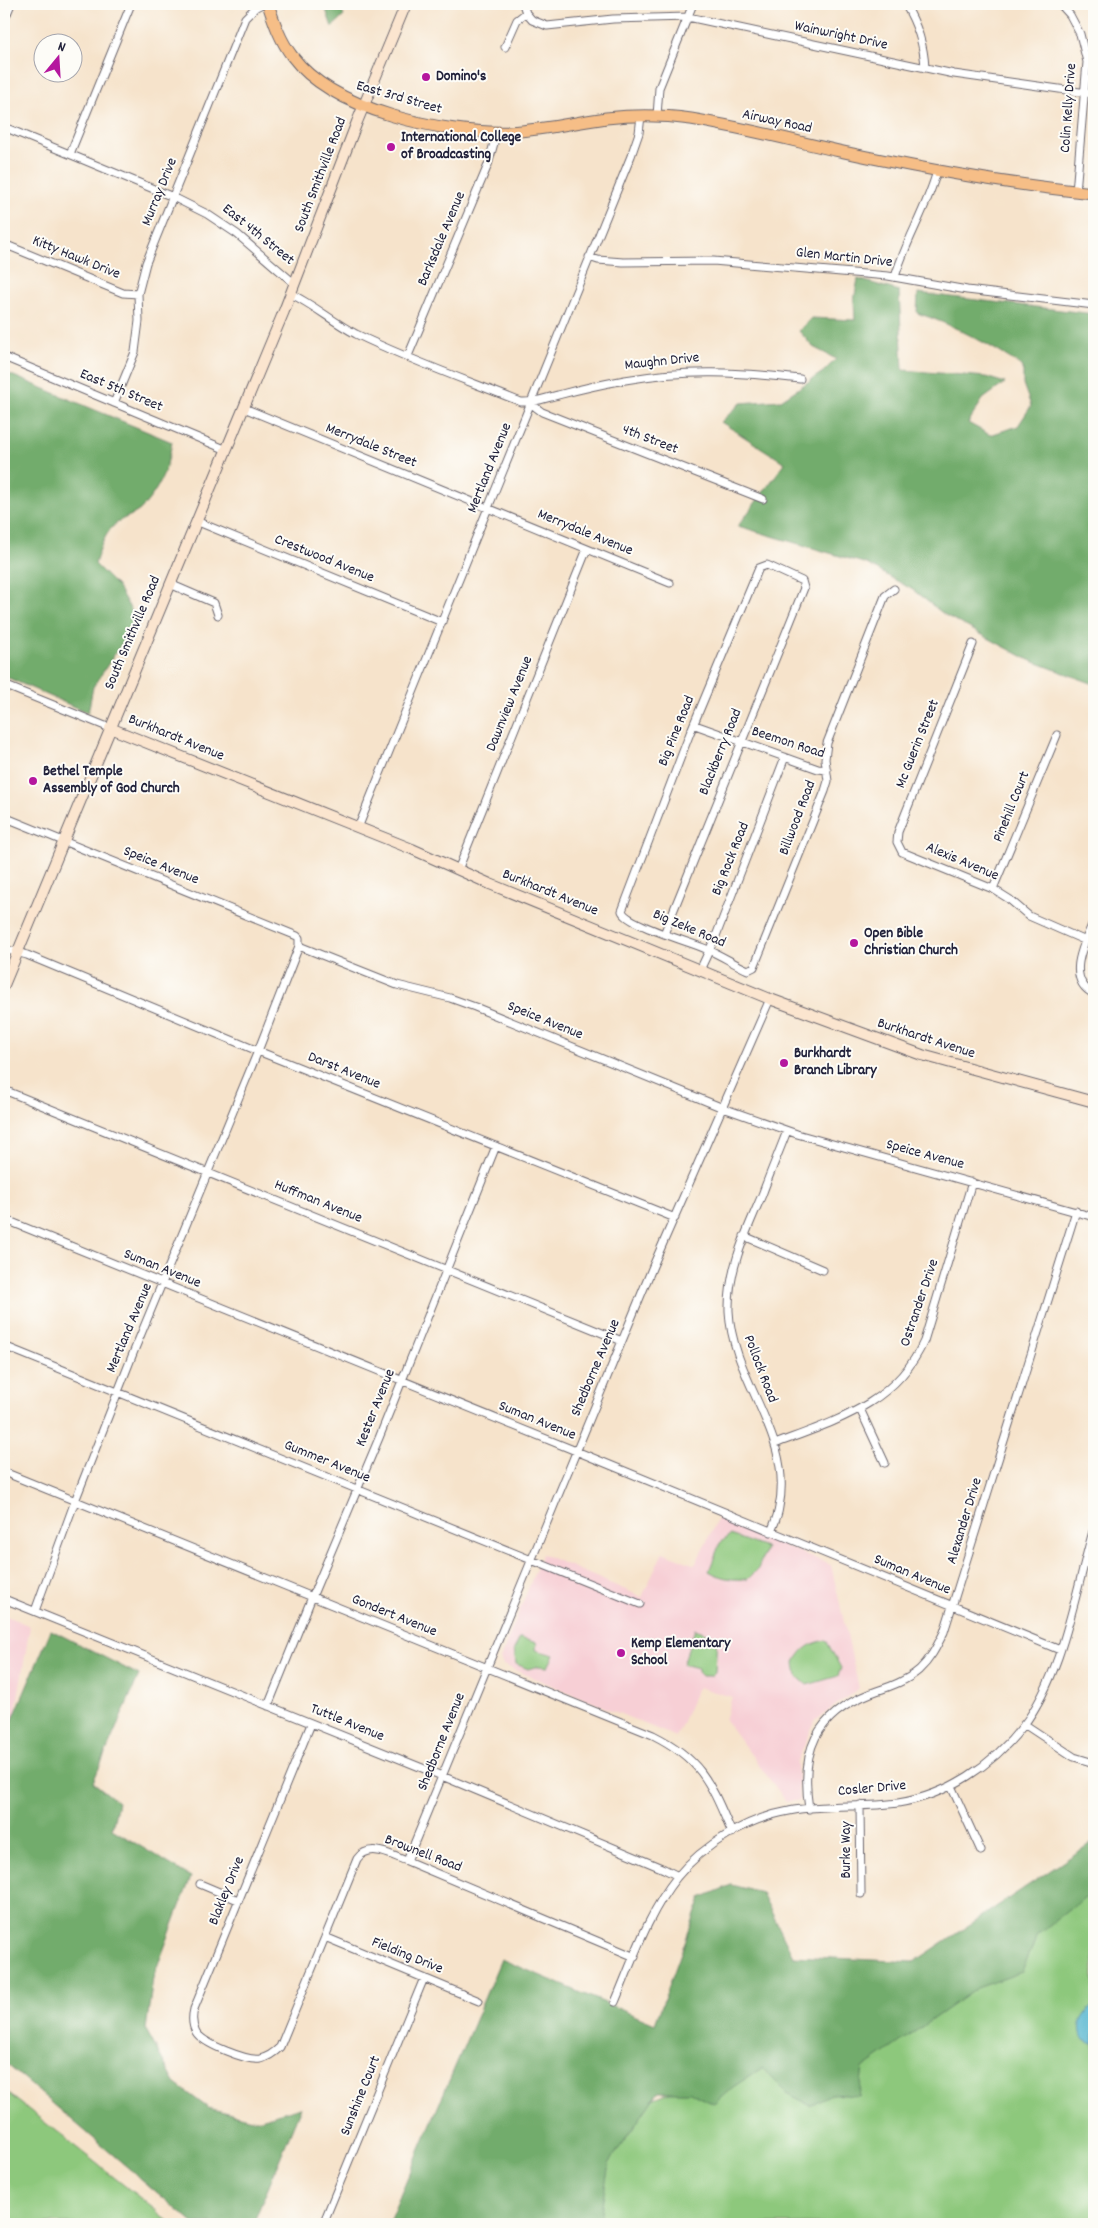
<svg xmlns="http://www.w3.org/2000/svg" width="1098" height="2228" viewBox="0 0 1098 2228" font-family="Dekko,sans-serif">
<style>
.built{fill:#f7cfd5}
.green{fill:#8dc87c;stroke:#58755c}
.forest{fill:#72ac6c;stroke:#4a6754}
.water{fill:#50b4cf;stroke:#396b85}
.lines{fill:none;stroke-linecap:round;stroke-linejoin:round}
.street-casing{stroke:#6c666d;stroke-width:9}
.secondary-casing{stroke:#6c666d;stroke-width:12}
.primary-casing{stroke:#6c666d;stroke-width:13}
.street{stroke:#fff;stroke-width:7}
.secondary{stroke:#fbe5cf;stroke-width:10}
.primary{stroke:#f6be87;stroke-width:11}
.poi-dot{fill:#b5179e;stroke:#fdfcf7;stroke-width:2}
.labels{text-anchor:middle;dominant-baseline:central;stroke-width:4;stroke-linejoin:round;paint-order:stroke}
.street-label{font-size:15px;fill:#22223b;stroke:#fdfcf7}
.poi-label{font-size:15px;font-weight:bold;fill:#22223b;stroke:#fdfcf7;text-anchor:start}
</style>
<rect width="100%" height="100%" fill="#fdfcf7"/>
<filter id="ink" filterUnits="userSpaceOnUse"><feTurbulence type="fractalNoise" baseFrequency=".02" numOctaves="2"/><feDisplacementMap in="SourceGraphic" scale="10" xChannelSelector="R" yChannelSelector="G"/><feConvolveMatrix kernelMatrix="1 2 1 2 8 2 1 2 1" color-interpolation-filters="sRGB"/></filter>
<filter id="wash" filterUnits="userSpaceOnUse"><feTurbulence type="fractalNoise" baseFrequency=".0096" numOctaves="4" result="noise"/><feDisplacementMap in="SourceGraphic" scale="20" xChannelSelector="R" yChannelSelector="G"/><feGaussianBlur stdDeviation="1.12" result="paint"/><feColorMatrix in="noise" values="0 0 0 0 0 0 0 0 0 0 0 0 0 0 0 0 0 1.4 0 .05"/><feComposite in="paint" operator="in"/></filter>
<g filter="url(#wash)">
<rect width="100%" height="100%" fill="#f6e3cb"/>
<!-- built -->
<path class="built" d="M 718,1518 L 831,1565 L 859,1688 L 815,1721 L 797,1762 L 799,1801 L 786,1801 L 725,1720 L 732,1697 L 698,1687 L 676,1737 L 503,1665 L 500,1659 L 542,1554 L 642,1597 L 663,1552 L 695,1565 Z
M 4,1615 L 30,1626 L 15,1716 L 4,1740 Z"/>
<!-- green -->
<path class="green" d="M 730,1535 L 766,1548 L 758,1569 L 748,1579 C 733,1580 722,1579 709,1571 L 720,1543 Z
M 695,1629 L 717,1637 L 715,1672 L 711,1676 L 702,1676 L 698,1672 L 698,1668 L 683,1664 Z
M 520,1638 L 537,1643 L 536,1650 L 554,1655 L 548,1667 L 538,1666 L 528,1669 L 516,1664 L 514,1649 Z
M 826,1640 L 841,1668 L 838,1676 L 807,1685 L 797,1676 L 795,1662 C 803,1647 810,1644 826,1640 Z
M 1094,1882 L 1094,2224 L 590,2224 L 600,2157 L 637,2105 L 977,1971 Z
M 4,2090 L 173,2224 L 4,2224 Z"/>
<!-- forest -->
<path class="forest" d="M 324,4 L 338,4 L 344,16 L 332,27 Z
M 858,279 L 899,291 L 903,370 L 986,377 L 1005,383 L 983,399 L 968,423 L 990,435 L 1018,426 L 1031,406 L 1023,384 L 1023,367 C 990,345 955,325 917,313 L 918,293 L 1094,314 L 1094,684 L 1029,660 L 945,615 L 913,590 L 867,564 L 738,526 L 785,463 L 721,422 L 741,403 L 781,400 L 823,372 L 836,359 L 813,347 L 799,331 L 811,318 L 855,320 L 854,300 Z
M 4,372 L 172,442 C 167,470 160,489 140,510 C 134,515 126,517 119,521 C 105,531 100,548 95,564 L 117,586 L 135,617 L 128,634 L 93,687 L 88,713 L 4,676 Z
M 51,1630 L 139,1675 L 93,1782 L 118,1802 L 112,1829 L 191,1877 L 153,1978 L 146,2030 L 175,2083 L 208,2108 L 257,2120 L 301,2107 L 253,2224 L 194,2224 L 4,2062 L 4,1740 Z
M 1094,1841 L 1094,1890 L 1038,1934 L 1022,1972 L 977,1988 L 863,2068 L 859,2096 L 831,2094 L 810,2105 L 787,2093 L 762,2068 L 733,2087 L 714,2104 L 690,2092 L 658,2092 L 609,2163 L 599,2224 L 388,2224 L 501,1959 L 655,2024 L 701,1898 L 731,1885 L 762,1893 L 793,1956 L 914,1962 Z"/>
<!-- water -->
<path class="water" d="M 1094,2004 L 1094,2044 L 1093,2044 L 1084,2040 C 1073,2027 1084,2014 1094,2004 Z"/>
</g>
<g filter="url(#ink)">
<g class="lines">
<!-- street casing -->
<g class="street-casing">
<path id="street" d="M 523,4 L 526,13 L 532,20 L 547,26 L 613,19 L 688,17 L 954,74 L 1094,94
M 905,4 C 917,24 924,44 925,68
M 1060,4 L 1070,15 L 1080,34 L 1087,62 L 1076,192
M 4,21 L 11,4
M 505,47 L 517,20 L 526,13
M 657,116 L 659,88 L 693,4
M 4,127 L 173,197 L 207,214 L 237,234 L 295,284
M 70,154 L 131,4
M 4,244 L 123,293 L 138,294
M 589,257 L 598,260 L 623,262 L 713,261 L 888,276 L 967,290 L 1094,305
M 895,277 C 906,240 927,208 937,171
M 291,294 C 314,305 333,322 356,334 C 409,360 466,380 521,402 C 535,403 545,398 558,395 C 580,389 603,384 625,380 C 686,369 740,372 800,379
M 408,356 L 488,165 L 494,143 L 493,131
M 4,357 L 227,450
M 114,403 L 135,352 L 139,321 L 138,294 L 146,263 L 245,18 L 256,7 L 262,4
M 530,403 L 542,412 L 763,499
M 244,408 L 670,583
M 196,521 L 442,622
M 170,584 L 214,603 L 218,615
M 973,644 L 898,832 L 897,842 L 902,852 L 993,889 L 1009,899 L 1029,916 L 1086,941
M 4,685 L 110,728
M 695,725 L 818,769 L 827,770
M 4,817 L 297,936 L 299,938 L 299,946 L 258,1051 L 134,1351 L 75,1501 L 35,1611
M 358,828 L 631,156 L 639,133 L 641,116
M 458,870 L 587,549
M 993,889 L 1057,735
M 1094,920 C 1085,942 1064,979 1094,994
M 664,934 L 804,588 L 802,581 L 767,565 L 759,568 L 690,733 L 622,911 C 627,925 691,942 706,949 C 721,955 734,964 748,970 L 754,967 L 825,791 L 828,781 L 825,759 L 827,743 L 885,596 L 894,589
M 299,946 L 397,985 L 450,998 L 475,1007 L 723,1108 L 797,1134 L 1094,1217
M 4,949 L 27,955 L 258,1051 L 675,1218
M 700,970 L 716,936 L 785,757
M 4,1090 L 622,1341
M 4,1219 L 576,1451 L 1060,1650
M 744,1236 L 823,1270
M 4,1346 L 640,1604
M 860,1409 L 885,1463
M 775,1444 C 835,1421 896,1404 924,1341 L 972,1182
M 4,1472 L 653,1735 C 703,1760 711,1785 732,1833
M 771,1532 C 774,1524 778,1516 779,1507 C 794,1436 732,1380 729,1311 C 728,1269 746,1232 762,1195 C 770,1173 779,1152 787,1131
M 4,1599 L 442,1776 L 664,1869 L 678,1876
M 268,1706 L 312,1597 L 379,1438 L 496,1146
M 311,1724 L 194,2009 C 192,2017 192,2025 196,2032 C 203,2044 247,2061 260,2059 C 268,2057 274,2053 280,2047 L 357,1859 C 370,1842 390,1855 407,1861 L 635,1957
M 1024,1724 L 1074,1757 L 1094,1763
M 951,1786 L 981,1851
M 860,1805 L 861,1894
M 809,1809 C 800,1751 815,1715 871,1693 C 888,1687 905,1682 919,1670 C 931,1659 937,1646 944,1632 L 1076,1211
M 407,1861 L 653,1266 L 770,999
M 200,1884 L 238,1900
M 325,1937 L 479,2001
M 615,2002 C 633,1960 648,1913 677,1877 C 703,1845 748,1818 789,1811 C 825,1804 862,1808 898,1803 C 948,1795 993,1765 1023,1726 C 1064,1672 1075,1591 1094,1528
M 323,2224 L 424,1978"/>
</g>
<!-- secondary casing -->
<g class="secondary-casing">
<path id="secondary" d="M 110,728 L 412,849 L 490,884 L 770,999 L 922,1055 L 1094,1102
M 4,985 L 284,311 L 357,122 L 406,4"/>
</g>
<!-- primary casing -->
<g class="primary-casing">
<path id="primary" d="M 268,4 C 274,22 280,40 292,56 C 333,111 443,134 509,132 C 542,130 573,123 606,118 C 634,115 663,115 691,119 C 740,127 790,140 839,151 C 923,169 1008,185 1094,193"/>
</g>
<!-- street -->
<use href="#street" class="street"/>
<!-- secondary -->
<use href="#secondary" class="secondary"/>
<!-- primary -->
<use href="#primary" class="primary"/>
</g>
</g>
<!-- markers -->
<g class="poi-dot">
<circle cx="426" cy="77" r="5"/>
<circle cx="391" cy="147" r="5"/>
<circle cx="33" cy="781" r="5"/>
<circle cx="854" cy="943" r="5"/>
<circle cx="784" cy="1063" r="5"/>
<circle cx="621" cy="1653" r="5"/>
</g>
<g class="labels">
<!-- street labels -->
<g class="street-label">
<text transform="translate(841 36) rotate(12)">Wainwright Drive</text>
<text transform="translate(399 98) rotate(16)">East 3rd Street</text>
<text transform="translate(1069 108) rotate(-86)">Colin Kelly Drive</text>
<text transform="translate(777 122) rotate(12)">Airway Road</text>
<text transform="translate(321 175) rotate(-69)">South Smithville Road</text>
<text transform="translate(160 192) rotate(-68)">Murray Drive</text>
<text transform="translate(258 235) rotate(39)">East 4th Street</text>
<text transform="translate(442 239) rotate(-67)">Barksdale Avenue</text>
<text transform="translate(76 258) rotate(22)">Kitty Hawk Drive</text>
<text transform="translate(844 258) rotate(6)">Glen Martin Drive</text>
<text transform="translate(662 362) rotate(-6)">Maughn Drive</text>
<text transform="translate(121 391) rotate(23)">East 5th Street</text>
<text transform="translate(650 440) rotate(21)">4th Street</text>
<text transform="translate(371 446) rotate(22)">Merrydale Street</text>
<text transform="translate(490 468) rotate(-68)">Mertland Avenue</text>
<text transform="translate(585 533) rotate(22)">Merrydale Avenue</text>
<text transform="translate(324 559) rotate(22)">Crestwood Avenue</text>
<text transform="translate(133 633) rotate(-67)">South Smithville Road</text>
<text transform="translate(510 704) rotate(-68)">Dawnview Avenue</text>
<text transform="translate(677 731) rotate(-68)">Big Pine Road</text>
<text transform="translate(176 738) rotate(22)">Burkhardt Avenue</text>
<text transform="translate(788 743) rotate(18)">Beemon Road</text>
<text transform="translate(918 744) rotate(-68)">Mc Guerin Street</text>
<text transform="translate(721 752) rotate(-68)">Blackberry Road</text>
<text transform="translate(1012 807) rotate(-68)">Pinehill Court</text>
<text transform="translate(798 818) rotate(-69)">Billwood Road</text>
<text transform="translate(731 859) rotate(-68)">Big Rock Road</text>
<text transform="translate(962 862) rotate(23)">Alexis Avenue</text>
<text transform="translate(161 866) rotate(22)">Speice Avenue</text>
<text transform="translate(550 893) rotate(22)">Burkhardt Avenue</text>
<text transform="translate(689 929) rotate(23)">Big Zeke Road</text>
<text transform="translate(545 1021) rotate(22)">Speice Avenue</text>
<text transform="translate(926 1039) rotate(18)">Burkhardt Avenue</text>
<text transform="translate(344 1071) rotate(22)">Darst Avenue</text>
<text transform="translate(925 1155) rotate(15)">Speice Avenue</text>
<text transform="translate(318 1202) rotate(22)">Huffman Avenue</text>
<text transform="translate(162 1269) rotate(22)">Suman Avenue</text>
<text transform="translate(920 1303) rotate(-71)">Ostrander Drive</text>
<text transform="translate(130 1328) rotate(-67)">Mertland Avenue</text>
<text transform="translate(596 1368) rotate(-67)">Shedborne Avenue</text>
<text transform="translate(760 1369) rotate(69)">Pollock Road</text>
<text transform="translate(376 1408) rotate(-68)">Kester Avenue</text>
<text transform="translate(537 1421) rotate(22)">Suman Avenue</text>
<text transform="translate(327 1462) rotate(22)">Gummer Avenue</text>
<text transform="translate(965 1521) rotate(-73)">Alexander Drive</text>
<text transform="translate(912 1575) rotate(23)">Suman Avenue</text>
<text transform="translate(394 1616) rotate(22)">Gondert Avenue</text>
<text transform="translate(347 1723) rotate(22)">Tuttle Avenue</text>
<text transform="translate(442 1742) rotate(-68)">Shedborne Avenue</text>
<text transform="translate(872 1789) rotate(-5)">Cosler Drive</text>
<text transform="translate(847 1850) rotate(-90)">Burke Way</text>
<text transform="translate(423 1854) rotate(21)">Brownell Road</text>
<text transform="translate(227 1891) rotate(-68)">Blakley Drive</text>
<text transform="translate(407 1956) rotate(22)">Fielding Drive</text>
<text transform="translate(361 2096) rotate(-68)">Sunshine Court</text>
</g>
<!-- poi labels -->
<g class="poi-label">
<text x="436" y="77">Domino's</text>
<text x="401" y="138">International College<tspan x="401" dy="17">of Broadcasting</tspan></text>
<text x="43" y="772">Bethel Temple<tspan x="43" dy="17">Assembly of God Church</tspan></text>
<text x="864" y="934">Open Bible<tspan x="864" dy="17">Christian Church</tspan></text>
<text x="794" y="1054">Burkhardt<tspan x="794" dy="17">Branch Library</tspan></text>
<text x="631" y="1644">Kemp Elementary<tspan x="631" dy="17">School</tspan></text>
</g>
</g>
<!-- margin -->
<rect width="1098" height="2228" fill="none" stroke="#fdfcf7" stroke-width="20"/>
<!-- north arrow -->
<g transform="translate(58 58) rotate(18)"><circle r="24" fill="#fdfcf7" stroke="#a5a5ac"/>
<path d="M0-4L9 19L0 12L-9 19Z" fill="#b5179e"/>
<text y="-8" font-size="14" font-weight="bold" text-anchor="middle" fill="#22223b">N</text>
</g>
</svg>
